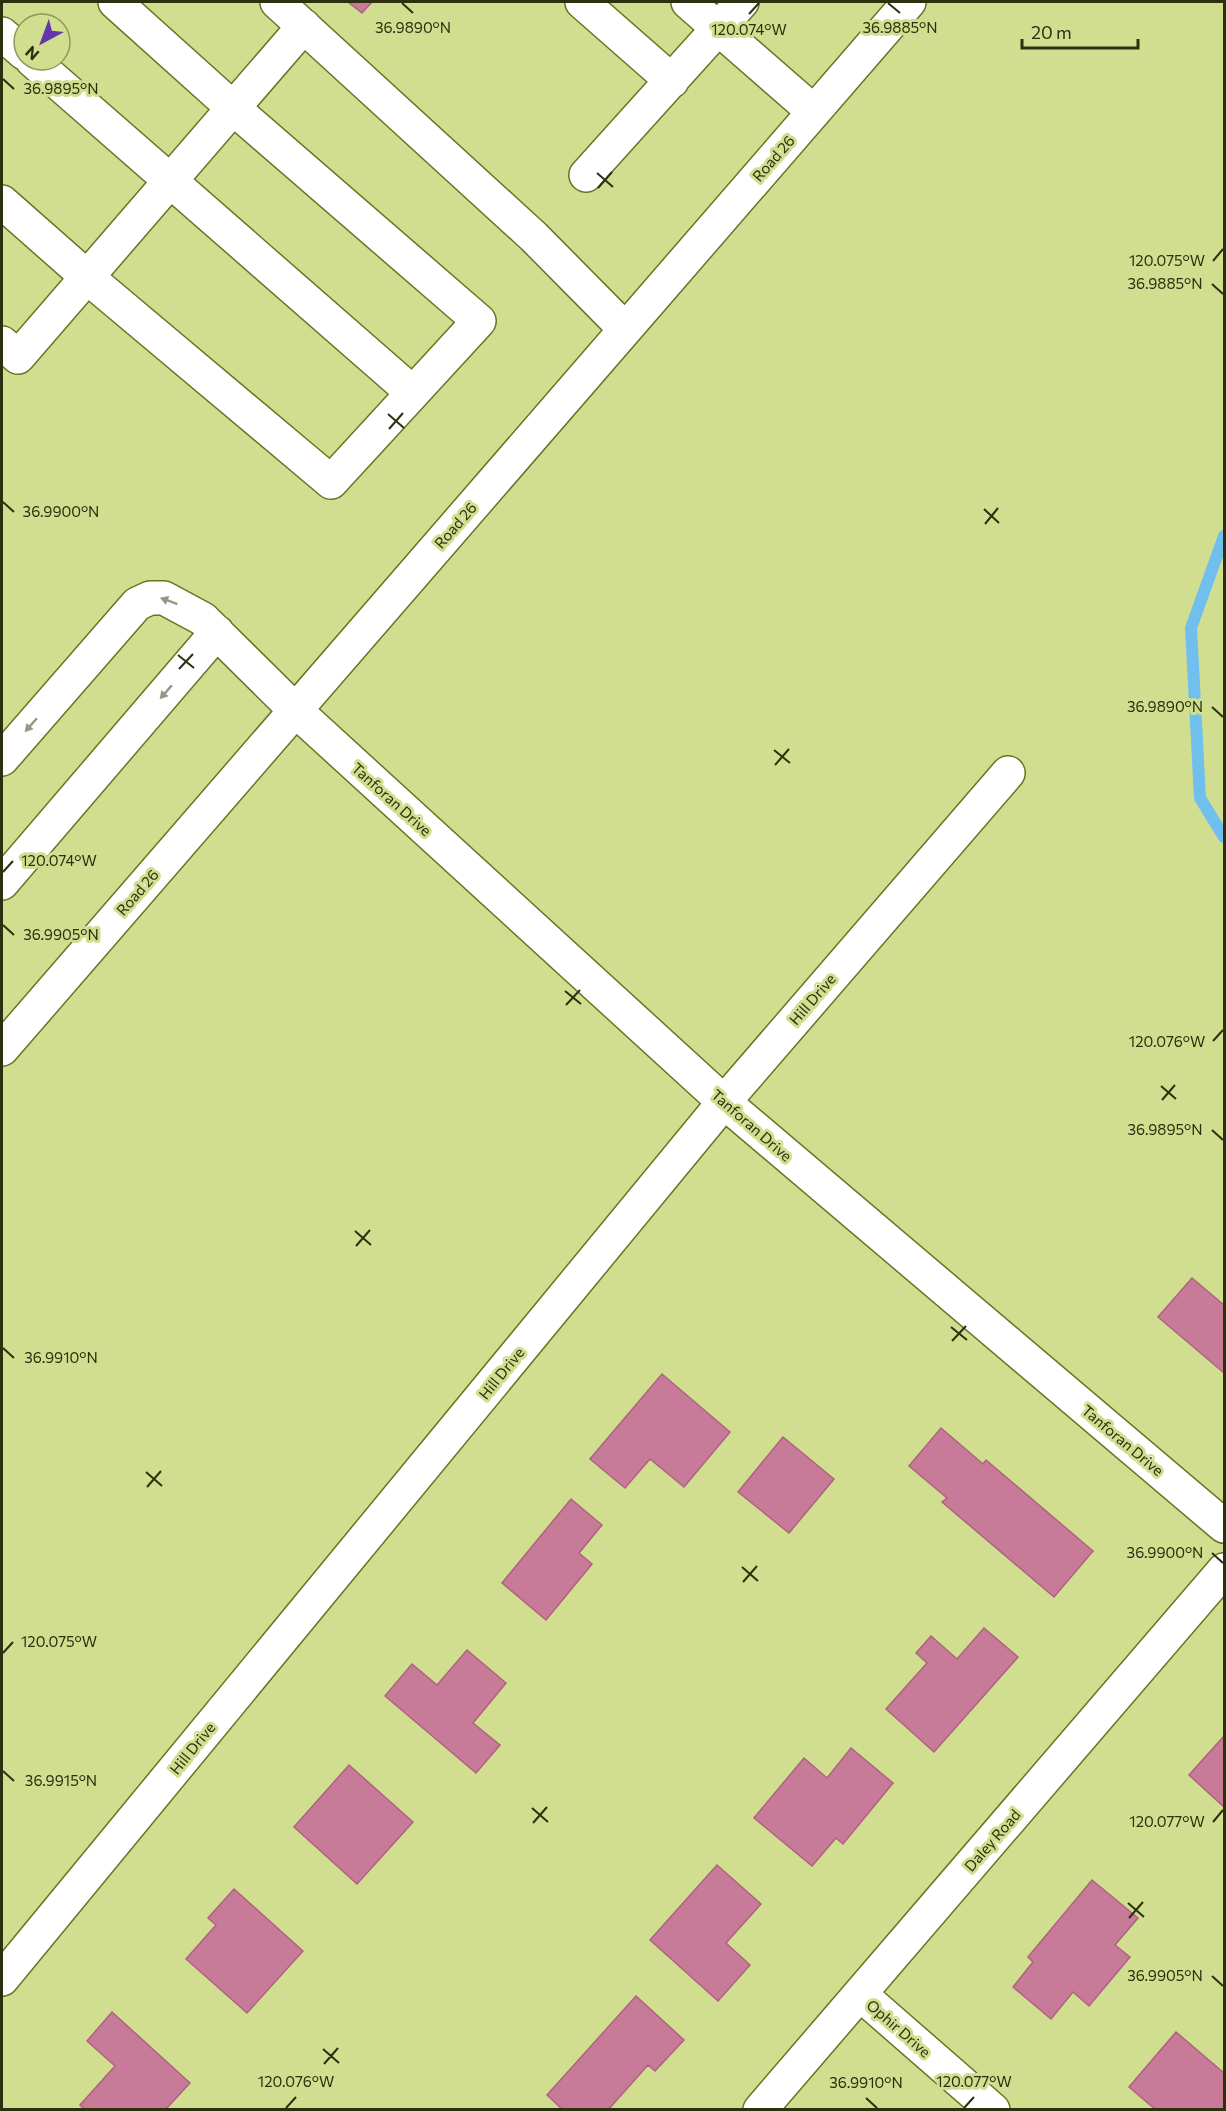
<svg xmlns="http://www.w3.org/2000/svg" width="1226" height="2111" viewBox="0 0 1226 2111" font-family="Commissioner,sans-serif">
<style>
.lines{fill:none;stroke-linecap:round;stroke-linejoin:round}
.stream{stroke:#70bfed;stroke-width:12}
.building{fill:#c87b98;stroke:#ad6380;stroke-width:1.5}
.minor-casing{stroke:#6a7324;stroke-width:36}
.minor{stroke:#fff;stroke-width:33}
.oneway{fill:#969887}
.ticks{fill:none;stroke:#2c300f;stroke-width:2}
.labels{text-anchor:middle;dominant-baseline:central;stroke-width:6;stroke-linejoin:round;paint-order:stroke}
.street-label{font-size:15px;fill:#2c300f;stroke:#d2de8f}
.ticks-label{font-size:15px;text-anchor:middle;fill:#2c300f;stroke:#d2de8f;stroke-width:6;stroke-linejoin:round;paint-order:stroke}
</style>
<rect width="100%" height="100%" fill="#d2de8f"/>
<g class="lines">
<!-- stream -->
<path class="stream" d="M 1224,536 L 1191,628 L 1200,798 L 1224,837"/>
</g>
<!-- building -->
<path class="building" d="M 348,2 L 372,2 L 362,13 Z
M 1192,1278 L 1224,1305 L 1224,1373 L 1158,1317 Z
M 662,1374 L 730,1432 L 684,1487 L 650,1459 L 625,1488 L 590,1459 Z
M 941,1428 L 983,1464 L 986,1460 L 1093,1551 L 1054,1597 L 942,1502 L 947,1498 L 909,1466 Z
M 783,1437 L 834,1479 L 789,1533 L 738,1492 Z
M 571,1499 L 602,1525 L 579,1553 L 592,1564 L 546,1620 L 502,1583 Z
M 984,1628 L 1018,1657 L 934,1752 L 886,1709 L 927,1663 L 916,1653 L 931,1636 L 957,1659 Z
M 467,1650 L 506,1683 L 473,1723 L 500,1745 L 476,1773 L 385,1696 L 412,1664 L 437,1685 Z
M 1224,1736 L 1224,1807 L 1189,1775 Z
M 851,1748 L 893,1783 L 843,1844 L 836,1838 L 812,1866 L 754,1818 L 804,1758 L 827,1778 Z
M 349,1765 L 413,1822 L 357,1884 L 294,1827 Z
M 717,1865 L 761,1904 L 726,1943 L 750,1965 L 718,2001 L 650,1940 Z
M 1092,1880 L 1138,1918 L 1115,1945 L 1130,1957 L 1089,2006 L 1073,1992 L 1051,2019 L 1013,1987 L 1033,1962 L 1028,1957 Z
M 234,1889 L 303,1951 L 247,2013 L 186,1959 L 216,1925 L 208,1918 Z
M 636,1996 L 684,2040 L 655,2071 L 648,2065 L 608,2110 L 563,2110 L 547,2095 Z
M 112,2012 L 190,2083 L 165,2110 L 85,2110 L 80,2105 L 115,2066 L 87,2041 Z
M 1176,2032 L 1224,2073 L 1224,2110 L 1156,2110 L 1129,2087 Z"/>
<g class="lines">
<!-- minor casing -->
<g class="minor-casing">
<path id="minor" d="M 277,2 L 534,237 L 625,329
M 582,2 L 672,81
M 688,2 L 814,112
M 2,34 L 24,53
M 32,60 L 413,393
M 586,175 L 742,2
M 2,202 L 87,277 L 331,482 L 479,321 L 233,108 L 115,2
M 2,343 L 18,357 L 304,26
M 2,759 L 137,604 L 150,598 L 164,598 L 203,619 L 294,709 L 724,1102 L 1224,1526
M 2,883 L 217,632
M 2,1049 L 909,2
M 2,1979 L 724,1102 L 1008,773
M 860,1994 L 993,2110
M 760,2110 L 1224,1570"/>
</g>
<!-- minor -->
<use href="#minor" class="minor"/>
</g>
<!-- one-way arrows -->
<defs><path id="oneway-solid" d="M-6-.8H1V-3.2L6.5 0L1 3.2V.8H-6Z" transform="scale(1.5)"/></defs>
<g class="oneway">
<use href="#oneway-solid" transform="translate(169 601) rotate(-160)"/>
<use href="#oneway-solid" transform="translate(166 692) rotate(131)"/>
<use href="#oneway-solid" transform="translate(31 725) rotate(131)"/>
</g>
<!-- ticks -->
<path class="ticks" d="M 402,3 L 413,13M 888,3 L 900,13M 749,14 L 759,3M 3,79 L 14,89M 597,173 L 613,187M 598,188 L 612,172M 1213,261 L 1223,249M 1212,284 L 1223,294M 388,414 L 404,428M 389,429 L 403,413M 3,502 L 14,512M 984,509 L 999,523M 985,524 L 998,508M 178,655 L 194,668M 179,669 L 193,654M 1212,707 L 1223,717M 774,750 L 790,763M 775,765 L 789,749M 3,872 L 13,861M 3,925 L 14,935M 565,991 L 581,1004M 566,1005 L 580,990M 1213,1041 L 1223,1030M 1161,1086 L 1176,1099M 1162,1100 L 1175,1085M 1212,1130 L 1223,1140M 355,1231 L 371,1245M 356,1246 L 370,1230M 951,1327 L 967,1340M 952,1341 L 966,1326M 3,1348 L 14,1358M 146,1472 L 162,1486M 147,1487 L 161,1471M 1212,1553 L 1223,1563M 742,1567 L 758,1581M 743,1582 L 757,1566M 3,1653 L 13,1642M 3,1771 L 14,1781M 532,1808 L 548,1822M 1213,1822 L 1223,1810M 533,1823 L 547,1807M 1128,1903 L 1144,1917M 1129,1918 L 1143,1902M 1212,1976 L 1223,1986M 323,2049 L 339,2063M 324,2064 L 338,2048M 866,2098 L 877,2108M 286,2108 L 296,2097M 964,2108 L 974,2097"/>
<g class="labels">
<!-- street labels -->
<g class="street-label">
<text transform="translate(773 158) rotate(-49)">Road 26</text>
<text transform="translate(455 525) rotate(-49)">Road 26</text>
<text transform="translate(392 799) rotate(42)">Tanforan Drive</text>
<text transform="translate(137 892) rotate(-49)">Road 26</text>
<text transform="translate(812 999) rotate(-49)">Hill Drive</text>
<text transform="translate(752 1125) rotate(41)">Tanforan Drive</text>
<text transform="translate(501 1373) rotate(-51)">Hill Drive</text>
<text transform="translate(1123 1440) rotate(40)">Tanforan Drive</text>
<text transform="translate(192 1748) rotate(-51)">Hill Drive</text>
<text transform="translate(992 1840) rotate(-49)">Daley Road</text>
<text transform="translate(899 2028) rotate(41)">Ophir Drive</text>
</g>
</g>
<g class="ticks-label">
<text x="413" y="33">36.9890°N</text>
<text x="900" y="33">36.9885°N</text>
<text x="749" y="35">120.074°W</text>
<text x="61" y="94">36.9895°N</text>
<text x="1167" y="266">120.075°W</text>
<text x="1165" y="289">36.9885°N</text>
<text x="61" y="517">36.9900°N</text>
<text x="1165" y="712">36.9890°N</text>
<text x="59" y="866">120.074°W</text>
<text x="61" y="940">36.9905°N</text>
<text x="1167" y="1047">120.076°W</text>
<text x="1165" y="1135">36.9895°N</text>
<text x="61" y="1363">36.9910°N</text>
<text x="1165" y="1558">36.9900°N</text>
<text x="59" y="1647">120.075°W</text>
<text x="61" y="1786">36.9915°N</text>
<text x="1167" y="1827">120.077°W</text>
<text x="1165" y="1981">36.9905°N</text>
<text x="296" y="2087">120.076°W</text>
<text x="974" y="2087">120.077°W</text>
<text x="866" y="2088">36.9910°N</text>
</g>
<!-- border -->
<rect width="1226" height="2111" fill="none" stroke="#2c300f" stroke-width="6"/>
<!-- north arrow -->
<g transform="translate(42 42) rotate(221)"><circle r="28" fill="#d2de8f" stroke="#90985c" stroke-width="1.5"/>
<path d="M0-4.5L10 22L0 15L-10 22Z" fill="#6236ad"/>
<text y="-9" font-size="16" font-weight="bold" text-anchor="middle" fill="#2c300f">N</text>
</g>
<!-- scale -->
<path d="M1022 39v9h116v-9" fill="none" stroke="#2c300f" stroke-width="3"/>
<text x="1031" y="39" font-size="18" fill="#2c300f" stroke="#d2de8f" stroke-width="4.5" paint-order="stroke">20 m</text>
</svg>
